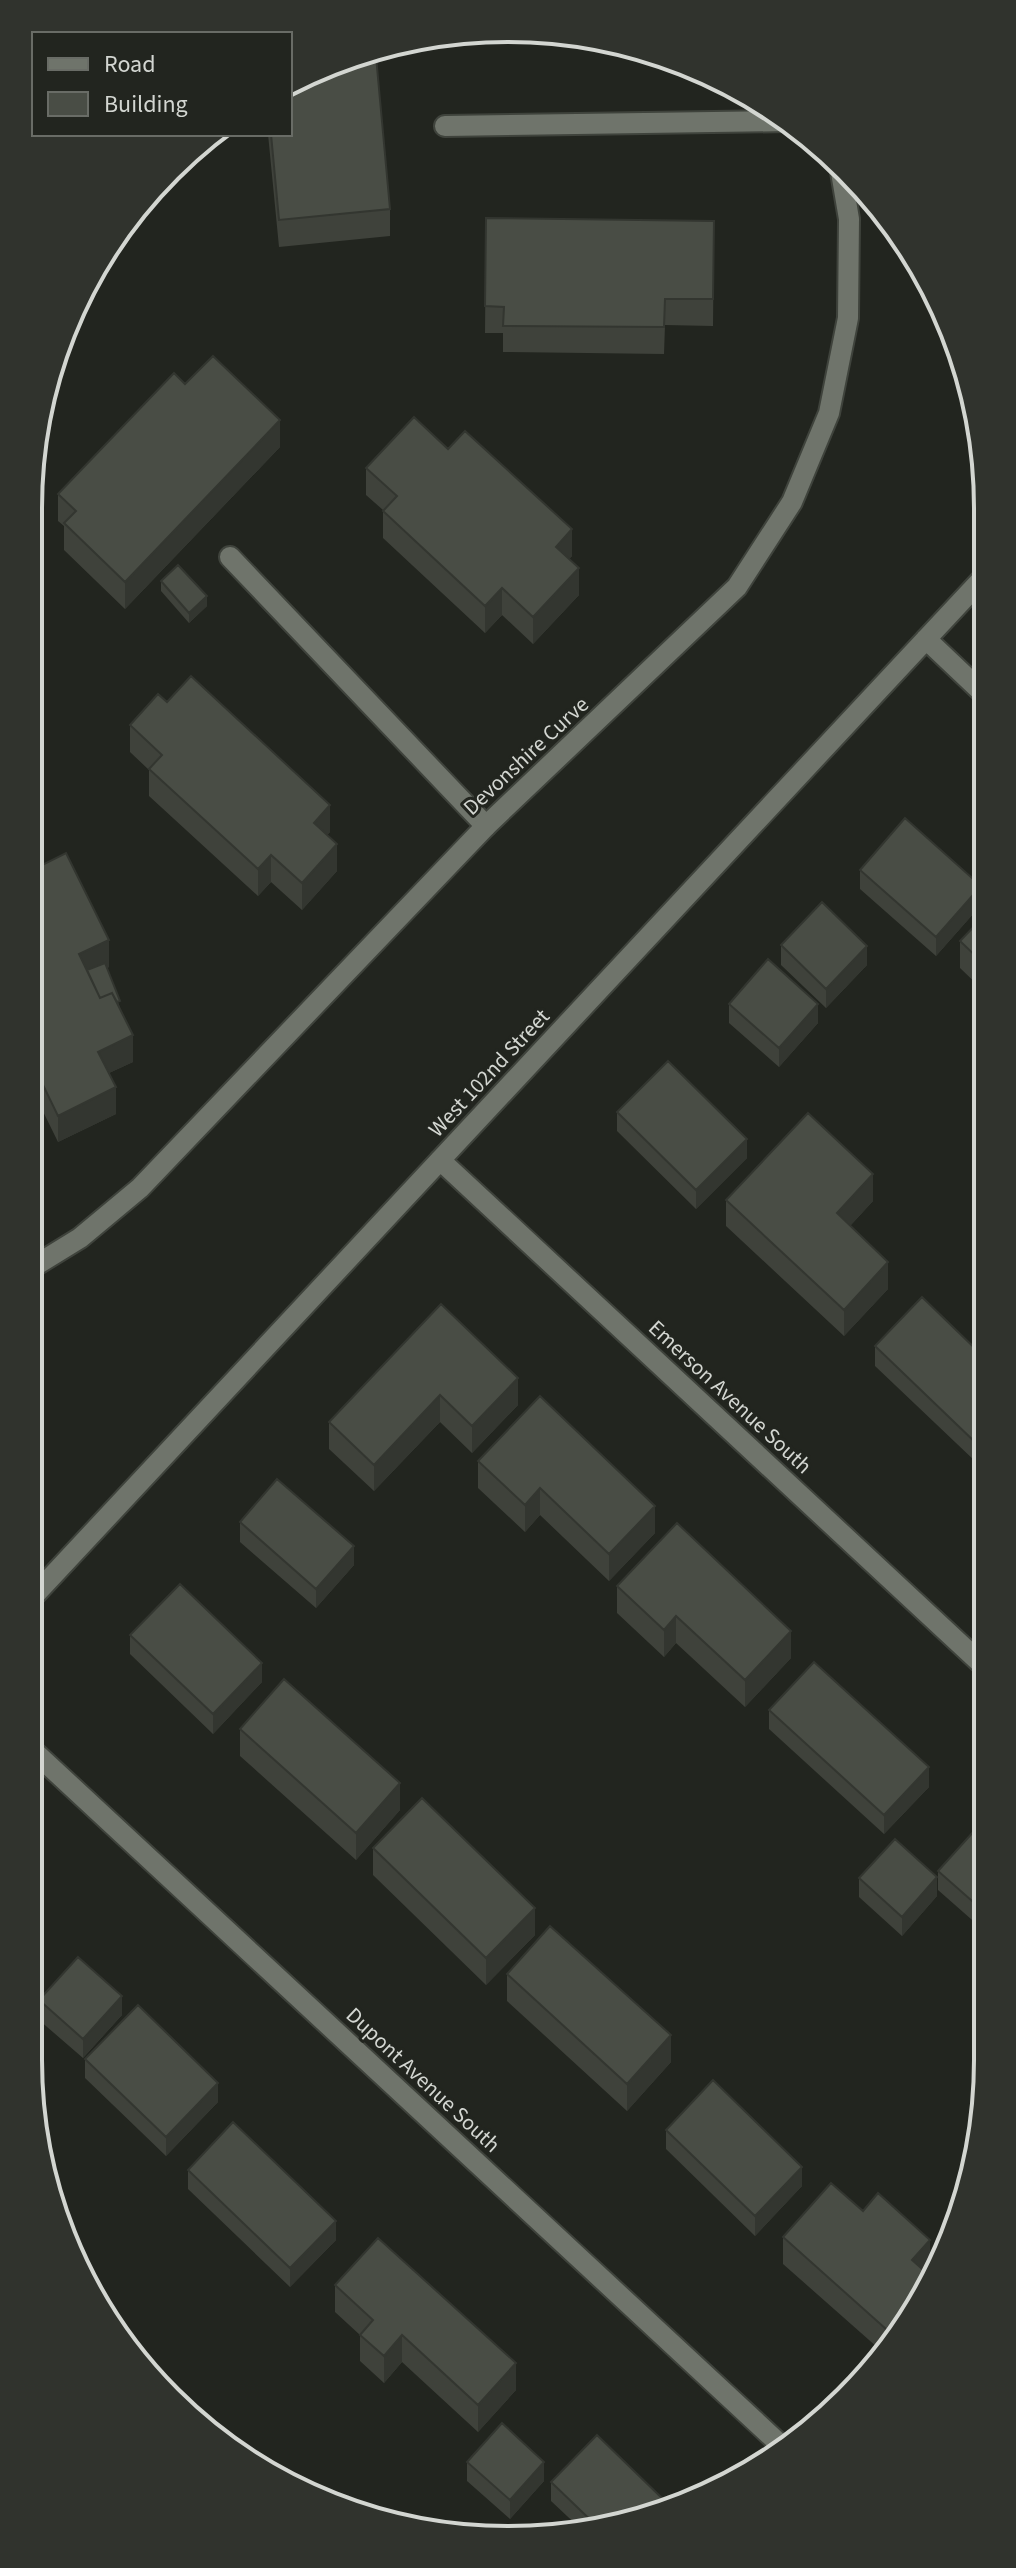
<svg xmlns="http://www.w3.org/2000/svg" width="1016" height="2568" viewBox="0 0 1016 2568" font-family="'Source Sans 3',sans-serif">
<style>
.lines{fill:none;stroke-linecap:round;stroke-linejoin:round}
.service-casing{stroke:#3f433c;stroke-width:24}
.minor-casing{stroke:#3f433c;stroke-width:24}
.service{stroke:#6f746b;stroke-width:20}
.minor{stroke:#6f746b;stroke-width:20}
.wall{fill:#3f423b}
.shaded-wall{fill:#333630}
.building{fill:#494d45;stroke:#333630;stroke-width:2}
.labels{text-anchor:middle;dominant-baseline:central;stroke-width:6;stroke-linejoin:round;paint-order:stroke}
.street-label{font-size:22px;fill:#d3d6d1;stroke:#22251f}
.rim{fill:none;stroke:#d3d6d1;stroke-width:4}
</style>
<rect width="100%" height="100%" fill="#22251f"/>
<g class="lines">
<!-- service casing -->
<g class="service-casing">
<path id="service" d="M 445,126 L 788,121
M 230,557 L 486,826"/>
</g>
<!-- minor casing -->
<g class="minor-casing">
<path id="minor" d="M 926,639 L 984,694
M 440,1160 L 987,1669
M 28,1270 L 80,1238 L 140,1188 L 486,826 L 737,587 L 792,502 L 829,413 L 848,318 L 849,219 L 840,166
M 28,1602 L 984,577
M 28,1746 L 785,2449"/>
</g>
<!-- service -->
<use href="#service" class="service"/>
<!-- minor -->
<use href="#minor" class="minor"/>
</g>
<!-- wall -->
<path class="wall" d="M 268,134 L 290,134 L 390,209 L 390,236 L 279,247 Z
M 486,218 L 714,221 L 713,326 L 665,325 L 664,354 L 503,352 L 503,333 L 485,333 Z
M 185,384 L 280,447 L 125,609 L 64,550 L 64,526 L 58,521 L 58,494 Z
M 448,449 L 572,556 L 569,559 L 579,595 L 533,644 L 502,615 L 485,633 L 383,538 L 383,510 L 366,495 L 366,468 Z
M 161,581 L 207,606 L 189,623 L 161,591 Z
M 167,702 L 330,832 L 327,835 L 337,871 L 302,910 L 271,882 L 258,896 L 149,796 L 149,770 L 130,752 L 130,725 Z
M 860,870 L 981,905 L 936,956 L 860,889 Z
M 28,872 L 109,967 L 107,968 L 120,1008 L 133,1062 L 109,1073 L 116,1114 L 58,1142 L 29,1083 Z
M 985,915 L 985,992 L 960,968 L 960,941 Z
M 781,945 L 867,965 L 826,1008 L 781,965 Z
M 729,1004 L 818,1023 L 779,1067 L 729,1023 Z
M 617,1112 L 747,1158 L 696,1209 L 617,1131 Z
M 726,1200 L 873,1201 L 850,1226 L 888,1289 L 844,1336 L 726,1226 Z
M 441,1304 L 518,1405 L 472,1453 L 440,1422 L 374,1491 L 329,1449 L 329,1422 Z
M 875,1346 L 986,1359 L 976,1462 L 875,1366 Z
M 478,1461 L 655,1533 L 609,1581 L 540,1515 L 525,1532 L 478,1488 Z
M 240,1522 L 354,1565 L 316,1608 L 240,1542 Z
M 617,1586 L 791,1658 L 745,1707 L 676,1643 L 664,1657 L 617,1613 Z
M 130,1635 L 262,1682 L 213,1734 L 130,1654 Z
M 769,1710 L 929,1787 L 884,1834 L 769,1729 Z
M 240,1729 L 400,1810 L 356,1860 L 240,1756 Z
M 987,1823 L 988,1934 L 938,1890 L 938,1871 Z
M 373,1848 L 535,1935 L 486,1985 L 373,1875 Z
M 859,1878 L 937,1896 L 902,1936 L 859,1897 Z
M 507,1974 L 671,2062 L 627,2111 L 507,2001 Z
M 39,2000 L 122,2015 L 83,2058 L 39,2020 Z
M 85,2059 L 218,2102 L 166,2156 L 85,2078 Z
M 666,2130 L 802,2186 L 755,2236 L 666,2149 Z
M 188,2170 L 336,2240 L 290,2287 L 188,2189 Z
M 863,2211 L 930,2267 L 926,2272 L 930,2276 L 889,2353 L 886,2355 L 783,2264 L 783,2237 Z
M 335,2285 L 516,2390 L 478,2432 L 402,2362 L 384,2383 L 360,2361 L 360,2335 L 335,2312 Z
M 467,2462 L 544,2481 L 510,2519 L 467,2481 Z
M 551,2482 L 602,2531 L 583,2531 L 551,2501 Z"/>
<!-- shaded-wall -->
<path class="shaded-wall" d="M 280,420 L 280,447 L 125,609 L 125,582 Z
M 572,529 L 572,556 L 556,574 L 556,547 Z
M 579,568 L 579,595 L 533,644 L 533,617 Z
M 502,588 L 502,615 L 485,633 L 485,606 Z
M 207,596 L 207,606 L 189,623 L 189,613 Z
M 330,805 L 330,832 L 314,850 L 314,823 Z
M 337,844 L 337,871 L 302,910 L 302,883 Z
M 271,855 L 271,882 L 258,896 L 258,869 Z
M 981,886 L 981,905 L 936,956 L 936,937 Z
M 109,940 L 109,967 L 87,978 L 79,954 Z
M 867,946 L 867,965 L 826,1008 L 826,989 Z
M 818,1004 L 818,1023 L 779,1067 L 779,1048 Z
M 133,1035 L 133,1062 L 98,1078 L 98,1052 Z
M 28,1056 L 29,1056 L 29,1083 L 28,1083 Z
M 116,1087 L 116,1114 L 58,1142 L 58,1116 Z
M 747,1139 L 747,1158 L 696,1209 L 696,1190 Z
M 873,1174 L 873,1201 L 837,1240 L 837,1213 Z
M 888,1262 L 888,1289 L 844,1336 L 844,1310 Z
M 518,1378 L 518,1405 L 472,1453 L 472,1426 Z
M 440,1395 L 440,1422 L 374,1491 L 374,1465 Z
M 986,1433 L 986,1452 L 976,1462 L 976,1443 Z
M 540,1488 L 540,1515 L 525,1532 L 525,1505 Z
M 655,1506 L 655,1533 L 609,1581 L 609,1554 Z
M 354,1546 L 354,1565 L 316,1608 L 316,1589 Z
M 676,1616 L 676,1643 L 664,1657 L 664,1630 Z
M 791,1631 L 791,1658 L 745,1707 L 745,1680 Z
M 262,1663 L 262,1682 L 213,1734 L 213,1714 Z
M 929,1767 L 929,1787 L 884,1834 L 884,1815 Z
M 400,1783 L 400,1810 L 356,1860 L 356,1833 Z
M 937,1877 L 937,1896 L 902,1936 L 902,1917 Z
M 535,1908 L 535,1935 L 486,1985 L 486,1958 Z
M 30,1909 L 30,1928 L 28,1930 L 28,1910 Z
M 122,1996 L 122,2015 L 83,2058 L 83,2039 Z
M 671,2035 L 671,2062 L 627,2111 L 627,2084 Z
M 218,2083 L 218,2102 L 166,2156 L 166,2137 Z
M 802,2167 L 802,2186 L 755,2236 L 755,2216 Z
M 336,2221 L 336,2240 L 290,2287 L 290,2268 Z
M 930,2240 L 930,2267 L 912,2287 L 912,2260 Z
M 402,2335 L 402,2362 L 384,2383 L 384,2356 Z
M 516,2363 L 516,2390 L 478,2432 L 478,2405 Z
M 544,2462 L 544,2481 L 510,2519 L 510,2500 Z"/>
<!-- building -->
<path class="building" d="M 376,56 L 390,209 L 279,220 L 271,134 L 290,134 L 290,82 L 295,78 Z
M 486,218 L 714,221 L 713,299 L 665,299 L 664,327 L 503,326 L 504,307 L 485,306 Z
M 213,356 L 280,420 L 125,582 L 64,523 L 76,511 L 58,494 L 174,373 L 185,384 Z
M 414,417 L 448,449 L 465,431 L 572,529 L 556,547 L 579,568 L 533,617 L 502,588 L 485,606 L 383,511 L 397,496 L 366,468 Z
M 178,565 L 207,596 L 189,613 L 161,581 Z
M 191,676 L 330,805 L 314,823 L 337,844 L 302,883 L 271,855 L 258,869 L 149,769 L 162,755 L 130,725 L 158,694 L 167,702 Z
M 905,818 L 981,886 L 936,937 L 860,870 Z
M 66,853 L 109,940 L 79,954 L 100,998 L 112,993 L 133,1035 L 98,1052 L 116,1087 L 58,1116 L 29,1056 L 28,1056 L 28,872 Z
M 822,902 L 867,946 L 826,989 L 781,945 Z
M 985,915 L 985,965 L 960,941 Z
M 768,959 L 818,1004 L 779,1048 L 729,1004 Z
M 105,963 L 120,1001 L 117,1002 L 112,993 L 100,998 L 87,970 Z
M 668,1061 L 747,1139 L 696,1190 L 617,1112 Z
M 808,1113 L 873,1174 L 837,1213 L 888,1262 L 844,1310 L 726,1200 Z
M 922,1297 L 986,1359 L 986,1433 L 976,1443 L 875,1346 Z
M 441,1304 L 518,1378 L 472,1426 L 440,1395 L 374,1465 L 329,1422 Z
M 540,1396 L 655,1506 L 609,1554 L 540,1488 L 525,1505 L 478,1461 Z
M 277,1479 L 354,1546 L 316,1589 L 240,1522 Z
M 677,1523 L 791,1631 L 745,1680 L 676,1616 L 664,1630 L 617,1586 Z
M 180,1584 L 262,1663 L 213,1714 L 130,1635 Z
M 814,1662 L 929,1767 L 884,1815 L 769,1710 Z
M 284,1679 L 400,1783 L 356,1833 L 240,1729 Z
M 422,1798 L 535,1908 L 486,1958 L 373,1848 Z
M 984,1820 L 987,1823 L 988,1915 L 938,1871 Z
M 895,1839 L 937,1877 L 902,1917 L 859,1878 Z
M 550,1926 L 671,2035 L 627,2084 L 507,1974 Z
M 78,1957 L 122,1996 L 83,2039 L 39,2000 Z
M 138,2005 L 218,2083 L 166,2137 L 85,2059 Z
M 713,2080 L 802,2167 L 755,2216 L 666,2130 Z
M 233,2122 L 336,2221 L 290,2268 L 188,2170 Z
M 831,2183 L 863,2211 L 878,2193 L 930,2240 L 912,2260 L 930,2276 L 896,2338 L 783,2237 Z
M 378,2238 L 516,2363 L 478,2405 L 402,2335 L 384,2356 L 360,2335 L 373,2320 L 335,2285 Z
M 502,2423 L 544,2462 L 510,2500 L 467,2462 Z
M 597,2435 L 668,2504 L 602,2531 L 551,2482 Z"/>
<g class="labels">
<!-- street labels -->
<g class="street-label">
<text transform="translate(526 756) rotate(-43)">Devonshire Curve</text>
<text transform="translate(489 1073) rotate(-47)">West 102nd Street</text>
<text transform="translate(730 1397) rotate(43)">Emerson Avenue South</text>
<text transform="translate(423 2080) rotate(43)">Dupont Avenue South</text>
</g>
</g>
<!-- crop -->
<path d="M0 0H1016V2568H0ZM508 42H508A466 466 0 0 1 974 508V2060A466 466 0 0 1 508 2526H508A466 466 0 0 1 42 2060V508A466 466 0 0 1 508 42Z" fill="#30332d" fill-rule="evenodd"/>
<path class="rim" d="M508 42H508A466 466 0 0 1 974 508V2060A466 466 0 0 1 508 2526H508A466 466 0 0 1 42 2060V508A466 466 0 0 1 508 42Z"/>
<!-- legend -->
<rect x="32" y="32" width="260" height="104" fill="#22251f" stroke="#696c66" stroke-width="2"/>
<rect x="48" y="58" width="40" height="12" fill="#6f746b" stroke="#696c66" stroke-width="2"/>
<text x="104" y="72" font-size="24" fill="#d3d6d1">Road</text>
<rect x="48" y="92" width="40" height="24" fill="#494d45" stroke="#696c66" stroke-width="2"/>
<text x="104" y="112" font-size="24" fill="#d3d6d1">Building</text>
</svg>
